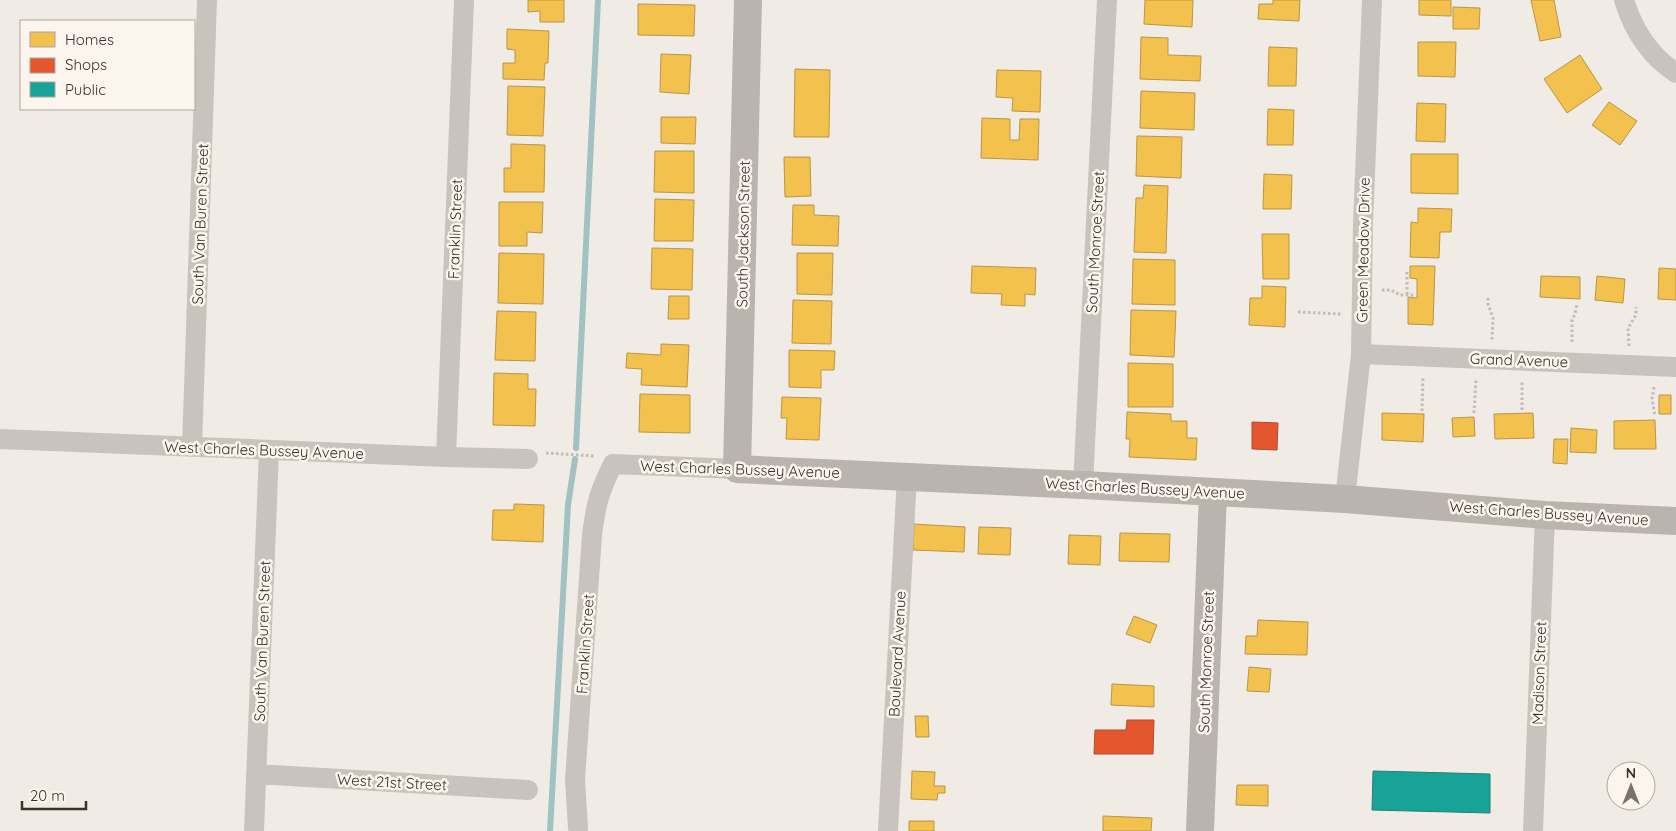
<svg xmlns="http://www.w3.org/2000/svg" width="1676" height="831" viewBox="0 0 1676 831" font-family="Quicksand,sans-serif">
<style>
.homes{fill:#f2c14e;stroke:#bb9644}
.shops{fill:#e4572e;stroke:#b14b2d}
.public{fill:#17a398;stroke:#228077}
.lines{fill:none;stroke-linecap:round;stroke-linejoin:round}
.stream{stroke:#a1c2c1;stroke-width:6}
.path{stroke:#c2bbb6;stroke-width:3;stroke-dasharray:2.5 2.5;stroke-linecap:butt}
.street{stroke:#c9c3be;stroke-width:20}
.secondary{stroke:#bab3ae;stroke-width:28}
.labels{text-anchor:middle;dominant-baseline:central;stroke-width:5;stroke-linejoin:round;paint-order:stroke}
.street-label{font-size:15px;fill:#3b302b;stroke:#fbf5ee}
</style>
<rect width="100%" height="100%" fill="#f0ebe5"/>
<!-- homes -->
<path class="homes" d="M 528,0 L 564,0 L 564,22 L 540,22 L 540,11 L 528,12 Z
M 1145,0 L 1193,0 L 1192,27 L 1144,24 Z
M 1273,0 L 1300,0 L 1299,21 L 1258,19 L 1259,4 L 1273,4 Z
M 1419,0 L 1451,0 L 1451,16 L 1419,15 Z
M 1531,0 L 1554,0 L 1561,37 L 1540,41 Z
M 638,4 L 695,5 L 694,36 L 638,35 Z
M 1453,7 L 1480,8 L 1479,29 L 1453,29 Z
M 507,29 L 549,31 L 548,63 L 545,63 L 544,80 L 503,79 L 503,63 L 515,63 L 515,50 L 507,49 Z
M 1141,37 L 1168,38 L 1168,55 L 1201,56 L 1200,81 L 1140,79 Z
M 1418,42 L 1456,42 L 1455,77 L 1418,76 Z
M 1269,47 L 1297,48 L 1296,86 L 1268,86 Z
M 661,54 L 691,55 L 689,94 L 660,92 Z
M 1580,55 L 1602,89 L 1567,113 L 1544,79 Z
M 795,69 L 830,70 L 829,137 L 794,137 Z
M 997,70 L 1041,71 L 1040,112 L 1012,111 L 1013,98 L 996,97 Z
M 508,86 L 545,87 L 543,136 L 507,135 Z
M 1141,91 L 1195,93 L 1194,130 L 1140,128 Z
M 1609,102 L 1637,121 L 1620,145 L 1592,125 Z
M 1417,103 L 1446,104 L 1445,142 L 1416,141 Z
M 1268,109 L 1294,110 L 1293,145 L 1267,145 Z
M 661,117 L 696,117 L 695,144 L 661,143 Z
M 982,118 L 1010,119 L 1010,140 L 1019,140 L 1020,119 L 1039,119 L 1038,160 L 981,158 Z
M 1137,136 L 1182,137 L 1181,178 L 1136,176 Z
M 511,144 L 545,145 L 544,192 L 504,192 L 504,168 L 511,168 Z
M 655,151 L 694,151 L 694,193 L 654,192 Z
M 1411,154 L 1458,154 L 1458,194 L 1411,193 Z
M 784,157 L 810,157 L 811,196 L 785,197 Z
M 1264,174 L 1292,175 L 1291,209 L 1263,209 Z
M 1144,185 L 1168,186 L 1166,253 L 1134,252 L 1136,198 L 1143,198 Z
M 655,199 L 694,200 L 693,241 L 654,241 Z
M 499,202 L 543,202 L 542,233 L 527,232 L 527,246 L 499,246 Z
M 793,205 L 814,205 L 814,215 L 839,216 L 838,246 L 792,245 Z
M 1418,208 L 1452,209 L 1451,232 L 1440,232 L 1439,258 L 1410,257 L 1411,222 L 1418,223 Z
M 1262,234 L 1289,234 L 1289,279 L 1263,279 Z
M 652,248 L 693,249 L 692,290 L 651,289 Z
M 499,253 L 544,254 L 543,304 L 498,303 Z
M 797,253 L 833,253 L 832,295 L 797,294 Z
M 1133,259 L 1175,260 L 1175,305 L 1132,304 Z
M 972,266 L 1036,268 L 1035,295 L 1025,294 L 1025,306 L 1001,305 L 1002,294 L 971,293 Z
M 1410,266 L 1435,266 L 1433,325 L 1408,324 L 1408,297 L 1417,298 L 1417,279 L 1410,278 Z
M 1659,268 L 1676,269 L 1676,300 L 1658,299 Z
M 1541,276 L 1580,277 L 1580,299 L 1540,297 Z
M 1597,276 L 1625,279 L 1623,303 L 1595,300 Z
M 1262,286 L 1286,287 L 1285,327 L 1249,325 L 1250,298 L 1262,298 Z
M 669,296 L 689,296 L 689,319 L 668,319 Z
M 793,300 L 832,301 L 831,344 L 792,343 Z
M 1131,310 L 1176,311 L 1174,357 L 1130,355 Z
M 497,311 L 536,312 L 535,361 L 495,360 Z
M 661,344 L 689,345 L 687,387 L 641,385 L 642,369 L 626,368 L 627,353 L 661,355 Z
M 789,350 L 835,351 L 834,370 L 821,370 L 821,388 L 789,387 Z
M 1128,363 L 1173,364 L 1173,407 L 1128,407 Z
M 494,373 L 528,374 L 528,389 L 536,389 L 535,426 L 493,425 Z
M 640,394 L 690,395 L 690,433 L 639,432 Z
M 1659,395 L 1671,395 L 1671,414 L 1659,414 Z
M 782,397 L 821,398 L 819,440 L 786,439 L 787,418 L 781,418 Z
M 1127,412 L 1171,414 L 1171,421 L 1187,421 L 1187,438 L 1197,438 L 1196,460 L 1129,457 L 1130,439 L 1126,439 Z
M 1382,413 L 1424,414 L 1423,442 L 1382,440 Z
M 1533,413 L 1534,438 L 1495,439 L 1494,414 Z
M 1474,417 L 1475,436 L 1453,437 L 1452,418 Z
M 1655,420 L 1656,449 L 1614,449 L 1614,421 Z
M 1571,428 L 1597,430 L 1596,453 L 1570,452 Z
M 1554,439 L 1568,439 L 1567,464 L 1553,463 Z
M 514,504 L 544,505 L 543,542 L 492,540 L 493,510 L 514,510 Z
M 914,524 L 965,527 L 964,552 L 913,550 Z
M 979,527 L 1011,528 L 1010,555 L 978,554 Z
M 1120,533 L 1170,534 L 1169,562 L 1119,561 Z
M 1069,535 L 1101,536 L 1100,565 L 1068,564 Z
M 1134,616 L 1157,625 L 1150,643 L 1126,634 Z
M 1258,620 L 1308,622 L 1307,655 L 1245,654 L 1246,636 L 1257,636 Z
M 1249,667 L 1271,669 L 1269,692 L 1247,691 Z
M 1112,684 L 1154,686 L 1154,707 L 1111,705 Z
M 915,716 L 928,716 L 929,737 L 916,737 Z
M 912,771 L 935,772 L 934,786 L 945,786 L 945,793 L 938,793 L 937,800 L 911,799 Z
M 1237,785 L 1268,785 L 1268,806 L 1236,805 Z
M 1103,816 L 1152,818 L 1151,831 L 1103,831 Z
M 909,821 L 934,821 L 934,831 L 909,831 Z"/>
<!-- shops -->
<path class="shops" d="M 1252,422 L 1278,423 L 1277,450 L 1252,449 Z
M 1127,720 L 1154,720 L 1153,754 L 1094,754 L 1095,730 L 1126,730 Z"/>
<!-- public -->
<path class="public" d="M 1373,771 L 1490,774 L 1490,813 L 1372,810 Z"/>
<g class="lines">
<!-- stream -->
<path class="stream" d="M 576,448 L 598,0
M 550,831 L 568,505 L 575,459"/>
<!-- path -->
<path class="path" d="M 1407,272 L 1407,295
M 1382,290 L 1391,290 L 1400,295 L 1414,295
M 1488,298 L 1488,304 L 1493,318 L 1492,341
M 1298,312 L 1341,314
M 1572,342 L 1572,320 L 1575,314 L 1577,304
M 1629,346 L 1628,328 L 1636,315 L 1636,307
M 1654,387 L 1652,399 L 1655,416
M 1522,410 L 1522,381
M 1422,411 L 1423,377
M 1474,413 L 1476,379
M 546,453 L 595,456"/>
<!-- street -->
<path class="street" d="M 1624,0 C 1633,29 1650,56 1676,73
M 1361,354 L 1676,367
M 0,439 L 446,457 L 528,459
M 192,447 L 207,0
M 446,457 L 464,0
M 1083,485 L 1107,0
M 1345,499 L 1361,354 L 1363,224 L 1372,0
M 256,774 L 528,790
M 578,828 L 575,780 L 592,535 C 596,504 599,492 613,464 L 737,469
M 254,831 L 269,450
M 888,831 L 907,476
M 1533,831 L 1545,515"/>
<!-- secondary -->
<path class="secondary" d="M 748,0 L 737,469 L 1083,485 L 1345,499 L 1545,515 L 1676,521
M 1200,831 L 1213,492"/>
</g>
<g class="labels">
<!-- street labels -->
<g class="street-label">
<text transform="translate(200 224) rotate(-88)">South Van Buren Street</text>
<text transform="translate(455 229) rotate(-88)">Franklin Street</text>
<text transform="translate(743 234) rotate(-89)">South Jackson Street</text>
<text transform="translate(1095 242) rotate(-87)">South Monroe Street</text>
<text transform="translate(1363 250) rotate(-89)">Green Meadow Drive</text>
<text transform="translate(1519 360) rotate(2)">Grand Avenue</text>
<text transform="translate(264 450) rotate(2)">West Charles Bussey Avenue</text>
<text transform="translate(740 469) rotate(2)">West Charles Bussey Avenue</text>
<text transform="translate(1145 488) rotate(3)">West Charles Bussey Avenue</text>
<text transform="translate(1549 513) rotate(4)">West Charles Bussey Avenue</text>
<text transform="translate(262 641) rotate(-88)">South Van Buren Street</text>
<text transform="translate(585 644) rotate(-86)">Franklin Street</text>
<text transform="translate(897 654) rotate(-87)">Boulevard Avenue</text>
<text transform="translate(1206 662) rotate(-88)">South Monroe Street</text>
<text transform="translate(1539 673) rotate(-88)">Madison Street</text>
<text transform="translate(392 782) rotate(3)">West 21st Street</text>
</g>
</g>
<!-- legend -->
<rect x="20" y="20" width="175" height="90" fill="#fbf5ee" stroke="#aea6a0"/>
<rect x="30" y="32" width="25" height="15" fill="#f2c14e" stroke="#aea6a0"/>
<text x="65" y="45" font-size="15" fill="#3b302b">Homes</text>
<rect x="30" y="58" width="25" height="15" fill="#e4572e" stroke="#aea6a0"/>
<text x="65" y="70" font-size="15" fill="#3b302b">Shops</text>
<rect x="30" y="82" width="25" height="15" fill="#17a398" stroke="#aea6a0"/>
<text x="65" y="95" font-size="15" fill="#3b302b">Public</text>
<!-- north arrow -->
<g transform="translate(1631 786)"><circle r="24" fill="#fbf5ee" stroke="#aea6a0"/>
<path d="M0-4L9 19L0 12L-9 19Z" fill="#7a716c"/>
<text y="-8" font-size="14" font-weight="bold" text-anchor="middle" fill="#3b302b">N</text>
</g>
<!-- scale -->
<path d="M22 801v8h64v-8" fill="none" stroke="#3b302b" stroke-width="2.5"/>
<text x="30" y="801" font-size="15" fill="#3b302b" stroke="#fbf5ee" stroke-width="4" paint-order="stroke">20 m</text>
</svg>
